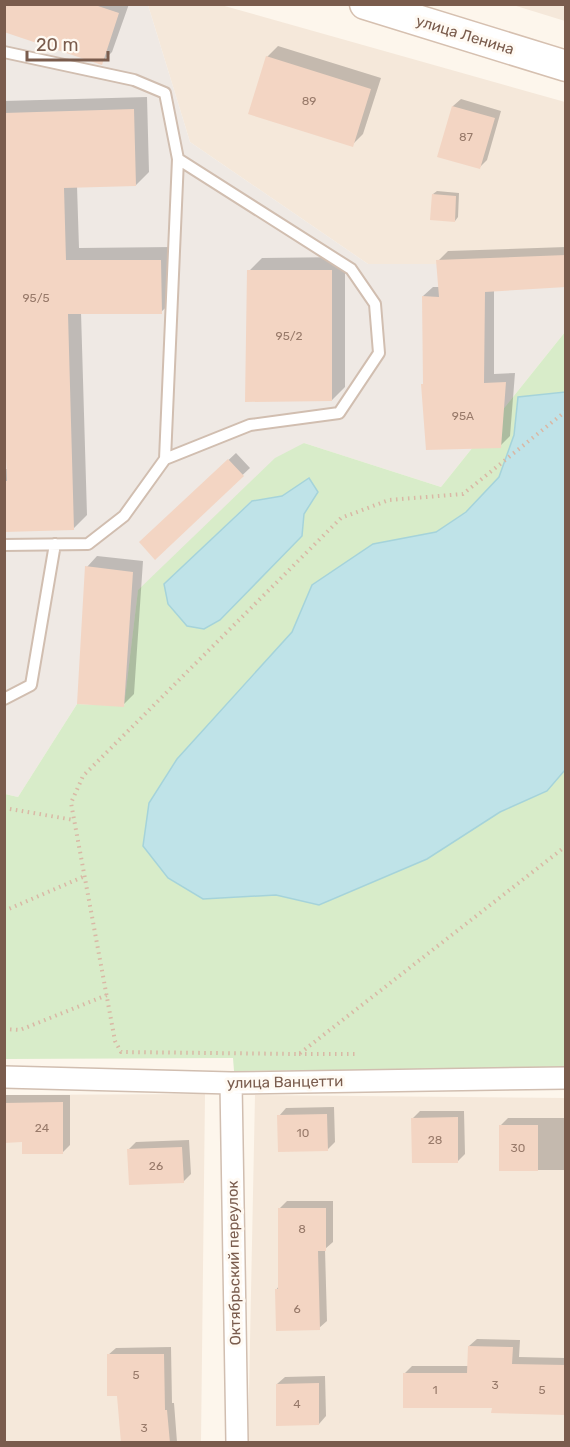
<svg xmlns="http://www.w3.org/2000/svg" width="570" height="1447" viewBox="0 0 570 1447" font-family="Rubik,sans-serif">
<style>
.residential{fill:#f5e8da}
.industrial{fill:#efe9e4}
.green{fill:#d8ecc9;fill-rule:evenodd}
.water{fill:#bfe3e8;stroke:#a5d3da;stroke-width:1.5}
.shadow{fill:#0003}
.building{fill:#f3d5c3}
.lines{fill:none;stroke-linecap:round;stroke-linejoin:round}
.lane-casing{stroke:#d1beb0;stroke-width:14}
.street-casing{stroke:#d1beb0;stroke-width:24}
.secondary-casing{stroke:#d6c0b0;stroke-width:33}
.path{stroke:#d9b8a5;stroke-width:4;stroke-dasharray:1.5 4.5;stroke-linecap:butt}
.lane{stroke:#fff;stroke-width:10}
.street{stroke:#fff;stroke-width:21}
.secondary{stroke:#fff;stroke-width:30}
.labels{text-anchor:middle;dominant-baseline:central;stroke-width:6;stroke-linejoin:round;paint-order:stroke}
.number-label{font-size:12px;fill:#987a6a}
.street-label{font-size:15px;fill:#7a5c4d;stroke:#fffaf3}
</style>
<rect width="100%" height="100%" fill="#fdf6ec"/>
<!-- residential -->
<path class="residential" d="M 148,5 L 221,5 L 565,102 L 565,264 L 368,264 L 190,142 Z
M 513,5 L 565,5 L 565,21 Z
M 205,1094 L 201,1442 L 5,1442 L 4,1095 Z
M 255,1095 L 565,1098 L 565,1441 L 248,1441 Z"/>
<!-- industrial -->
<path class="industrial" d="M 5,5 L 148,5 L 190,142 L 368,264 L 565,264 L 565,332 L 441,487 L 304,443 L 138,590 L 124,707 L 77,704 L 18,797 L 5,794 Z"/>
<!-- green -->
<path class="green" d="M 565,332 L 565,392 L 518,397 L 514,435 L 499,477 L 466,512 L 436,532 L 373,544 L 312,585 L 292,632 L 177,759 L 149,803 L 203,899 L 276,895 L 319,905 L 427,859 L 500,812 L 547,791 L 565,770 L 565,1068 L 234,1071 L 233,1058 L 5,1059 L 5,794 L 18,797 L 77,704 L 124,706 L 138,590 L 275,458 L 304,443 L 441,487 ZM 309,479 L 318,492 L 304,514 L 302,536 L 164,584 L 251,501 L 282,496 Z"/>
<!-- water -->
<path class="water" d="M 565,392 L 565,770 L 547,791 L 500,812 L 427,859 L 319,905 L 276,895 L 203,899 L 168,878 L 143,846 L 149,803 L 177,759 L 292,632 L 312,585 L 373,544 L 436,532 L 466,512 L 499,477 L 514,435 L 518,397 Z
M 309,478 L 318,492 L 304,514 L 302,536 L 220,620 L 204,629 L 187,626 L 168,604 L 164,584 L 252,501 L 282,496 Z"/>
<!-- shadow -->
<path class="shadow" d="M 4,4 L 129,4 L 112,52 L 101,63 Z
M 278,46 L 381,78 L 363,134 L 352,145 L 267,57 Z
M 147,97 L 149,172 L 136,185 L 77,186 L 79,248 L 174,247 L 175,299 L 161,312 L 81,312 L 87,515 L 73,529 L 4,530 L 4,469 L 8,469 L 4,402 L 4,101 Z
M 461,99 L 501,111 L 487,160 L 479,168 L 439,156 L 453,106 Z
M 437,191 L 459,193 L 458,217 L 455,221 L 433,194 Z
M 566,247 L 566,286 L 494,290 L 494,374 L 515,373 L 510,436 L 500,446 L 422,385 L 424,383 L 423,296 L 433,287 L 439,287 L 438,261 L 448,251 Z
M 345,257 L 345,387 L 332,400 L 249,271 L 262,258 Z
M 236,453 L 250,468 L 155,557 L 141,542 Z
M 97,556 L 143,561 L 134,694 L 123,705 L 87,567 Z
M 4,1095 L 70,1095 L 70,1145 L 63,1152 L 23,1141 L 4,1141 Z
M 334,1107 L 335,1142 L 328,1149 L 279,1116 L 286,1108 Z
M 420,1111 L 464,1111 L 465,1154 L 458,1161 L 413,1118 Z
M 508,1118 L 566,1118 L 566,1170 L 500,1170 L 500,1126 Z
M 189,1140 L 191,1174 L 183,1182 L 129,1149 L 136,1142 Z
M 287,1201 L 333,1201 L 333,1242 L 325,1249 L 327,1321 L 319,1328 L 276,1290 L 279,1286 L 279,1209 Z
M 477,1339 L 520,1340 L 519,1357 L 566,1358 L 566,1414 L 493,1407 L 405,1373 L 412,1366 L 469,1366 L 469,1346 Z
M 171,1347 L 172,1403 L 174,1403 L 177,1442 L 122,1442 L 119,1395 L 108,1355 L 116,1348 Z
M 325,1376 L 326,1416 L 319,1424 L 277,1384 L 285,1377 Z"/>
<!-- building -->
<path class="building" d="M 4,4 L 92,4 L 119,13 L 102,65 L 4,32 Z
M 266,56 L 371,89 L 353,147 L 248,114 Z
M 452,106 L 495,118 L 480,169 L 437,157 Z
M 134,109 L 136,186 L 64,188 L 66,260 L 161,260 L 162,314 L 68,314 L 74,530 L 4,532 L 4,481 L 7,481 L 4,409 L 4,113 Z
M 432,194 L 456,196 L 455,222 L 430,220 Z
M 566,255 L 566,287 L 485,292 L 484,383 L 506,382 L 501,448 L 426,450 L 421,384 L 423,384 L 422,296 L 439,297 L 436,260 Z
M 247,270 L 332,270 L 332,401 L 245,402 Z
M 228,459 L 244,476 L 155,560 L 139,542 Z
M 85,566 L 133,572 L 124,707 L 77,704 Z
M 63,1102 L 63,1154 L 22,1154 L 22,1142 L 4,1143 L 4,1103 Z
M 327,1114 L 328,1151 L 278,1152 L 277,1115 Z
M 458,1117 L 458,1163 L 412,1163 L 411,1118 Z
M 499,1125 L 538,1125 L 538,1171 L 499,1171 Z
M 182,1147 L 184,1183 L 129,1185 L 127,1149 Z
M 278,1208 L 326,1208 L 326,1251 L 318,1251 L 320,1330 L 276,1331 L 275,1289 L 278,1289 Z
M 468,1346 L 513,1347 L 512,1364 L 566,1365 L 566,1415 L 491,1413 L 492,1408 L 403,1408 L 403,1373 L 467,1373 Z
M 107,1354 L 164,1354 L 165,1410 L 167,1410 L 170,1443 L 121,1443 L 117,1396 L 107,1396 Z
M 319,1383 L 319,1425 L 276,1426 L 276,1384 Z"/>
<g class="lines">
<!-- lane casing -->
<g class="lane-casing">
<path id="lane" d="M 4,52 L 134,80 L 165,93 L 178,159 L 165,459 L 124,516 L 88,544 L 4,545
M 165,459 L 250,425 L 339,413 L 379,353 L 375,304 L 351,269 L 178,159
M 4,699 L 31,685 L 55,544"/>
</g>
<!-- street casing -->
<g class="street-casing">
<path id="street" d="M 4,1077 L 231,1083 L 566,1078
M 231,1083 L 237,1442"/>
</g>
<!-- secondary casing -->
<g class="secondary-casing">
<path id="secondary" d="M 365,4 L 566,66"/>
</g>
<!-- path -->
<path class="path" d="M 566,411 L 463,494 L 389,500 L 341,518 L 83,776 L 71,803 L 115,1041 L 121,1052 L 299,1054 L 566,846
M 4,808 L 74,820
M 4,911 L 85,876
M 4,1029 L 20,1030 L 107,995
M 299,1054 L 358,1054"/>
<!-- lane -->
<use href="#lane" class="lane"/>
<!-- street -->
<use href="#street" class="street"/>
<!-- secondary -->
<use href="#secondary" class="secondary"/>
</g>
<g class="labels">
<!-- number labels -->
<g class="number-label">
<text x="309" y="101">89</text>
<text x="466" y="137">87</text>
<text x="36" y="298">95/5</text>
<text x="289" y="336">95/2</text>
<text x="463" y="416">95А</text>
<text x="42" y="1128">24</text>
<text x="303" y="1133">10</text>
<text x="435" y="1140">28</text>
<text x="518" y="1148">30</text>
<text x="156" y="1166">26</text>
<text x="302" y="1229">8</text>
<text x="297" y="1309">6</text>
<text x="136" y="1375">5</text>
<text x="495" y="1385">3</text>
<text x="435" y="1390">1</text>
<text x="542" y="1390">5</text>
<text x="297" y="1404">4</text>
<text x="144" y="1428">3</text>
</g>
<!-- street labels -->
<g class="street-label">
<text transform="translate(465 35) rotate(17)">улица Ленина</text>
<text transform="translate(285 1082) rotate(-1)">улица Ванцетти</text>
<text transform="translate(234 1263) rotate(-91)">Октябрьский переулок</text>
</g>
</g>
<!-- border -->
<rect width="570" height="1447" fill="none" stroke="#7a5c4d" stroke-width="12"/>
<!-- scale -->
<path d="M27 51v9h81v-9" fill="none" stroke="#7a5c4d" stroke-width="3"/>
<text x="36" y="51" font-size="18" fill="#7a5c4d" stroke="#fffaf3" stroke-width="4.5" paint-order="stroke">20 m</text>
</svg>
